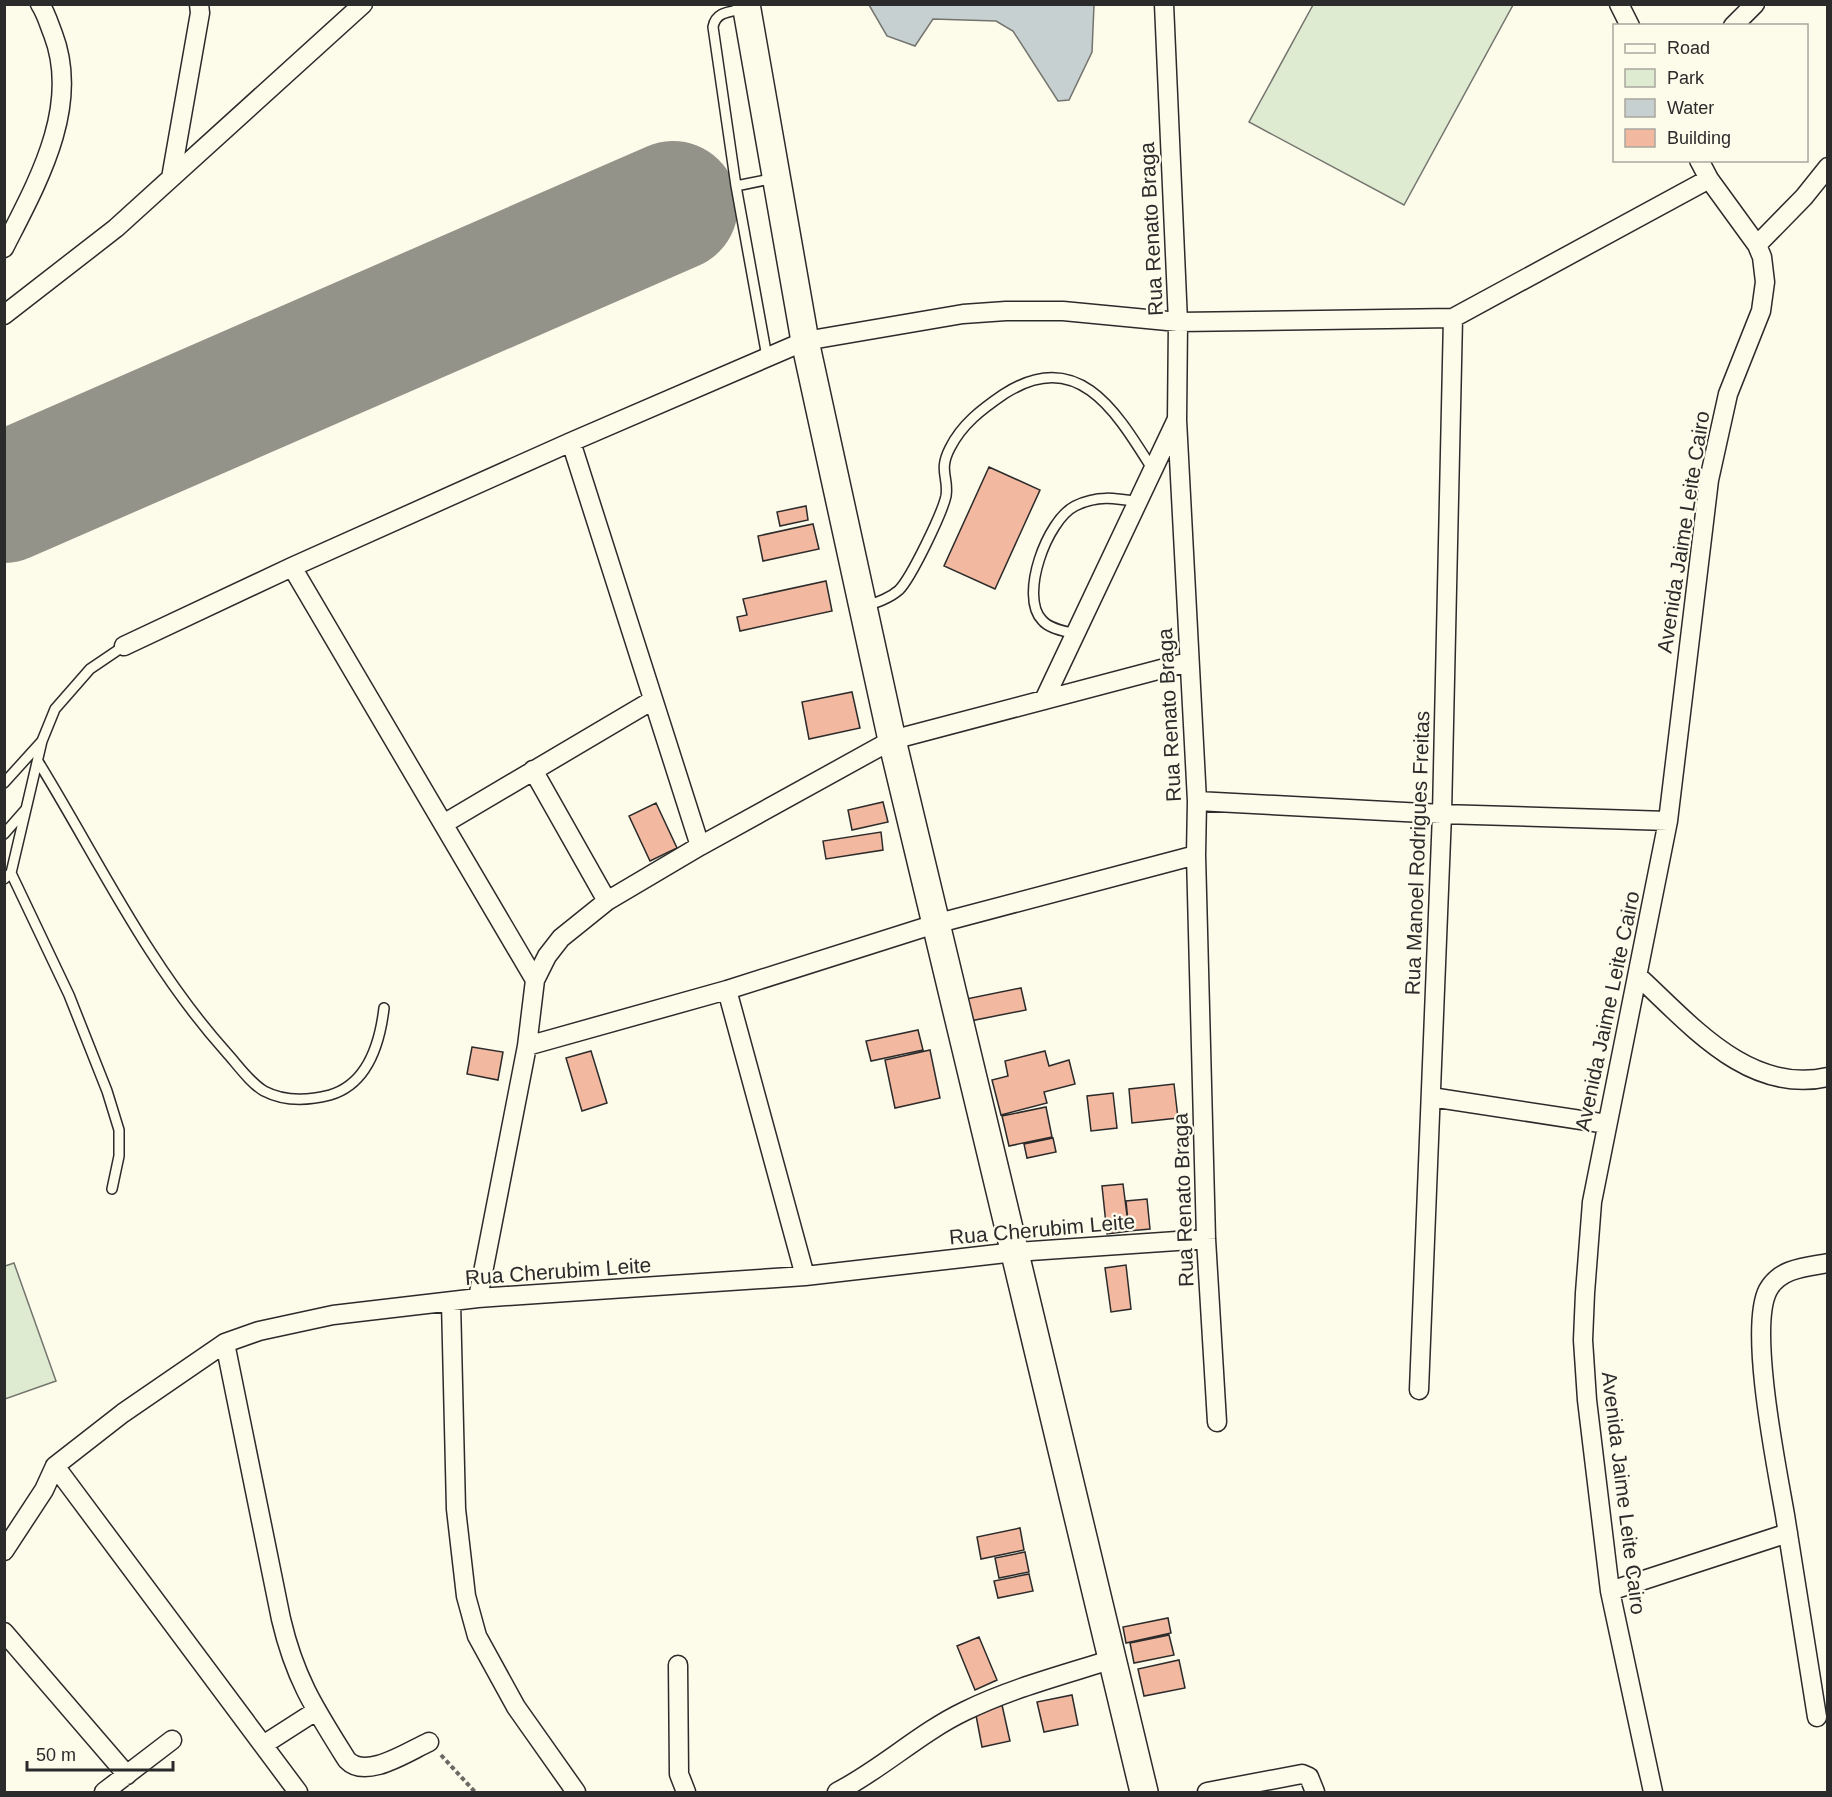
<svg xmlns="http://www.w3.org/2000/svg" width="1832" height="1797" viewBox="0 0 1832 1797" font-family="Arial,sans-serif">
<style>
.green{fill:#deebd1;stroke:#74746e;stroke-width:1.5}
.water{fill:#c7d0d0;stroke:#74746e;stroke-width:1.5}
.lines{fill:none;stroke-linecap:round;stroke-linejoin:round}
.runway{stroke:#94938a;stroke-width:130}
.building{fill:#f2b8a0;stroke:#2b2b2b;stroke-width:1.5}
.service-casing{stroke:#2b2b2b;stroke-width:12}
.minor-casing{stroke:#2b2b2b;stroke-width:21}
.primary-casing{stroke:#2b2b2b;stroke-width:30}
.path{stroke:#6a6964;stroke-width:4;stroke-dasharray:4.5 3;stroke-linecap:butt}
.service{stroke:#fdfbea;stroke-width:9}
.minor{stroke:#fdfbea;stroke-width:18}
.primary{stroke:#fdfbea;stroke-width:27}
.labels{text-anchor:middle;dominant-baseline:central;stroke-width:4.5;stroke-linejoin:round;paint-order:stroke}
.street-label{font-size:21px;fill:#2b2b2b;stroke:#fdfbea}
</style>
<rect width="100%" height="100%" fill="#fdfbea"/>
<!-- green -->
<path class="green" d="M 1313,5 L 1513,5 L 1404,205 L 1249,122 Z
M 14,1263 L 56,1381 L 5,1399 L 5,1266 Z"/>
<!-- water -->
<path class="water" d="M 869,5 L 1094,5 L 1092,52 L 1069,100 L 1058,101 L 1013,31 L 996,21 L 933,19 L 915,46 L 887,36 Z"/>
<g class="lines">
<!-- runway -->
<path class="runway" d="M 4,498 L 673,206"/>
</g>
<!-- building -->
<path class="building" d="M 989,467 L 1040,490 L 995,589 L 944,566 Z
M 806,506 L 808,520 L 780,526 L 777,512 Z
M 813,524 L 819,549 L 763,561 L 758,536 Z
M 826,581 L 832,611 L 740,631 L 737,617 L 747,615 L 743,599 Z
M 852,692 L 860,728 L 809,739 L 802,702 Z
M 883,802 L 888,822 L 852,830 L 848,810 Z
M 656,803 L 677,848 L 650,861 L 629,816 Z
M 881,832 L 883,850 L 826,859 L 823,841 Z
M 1021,988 L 1026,1010 L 970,1021 L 966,999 Z
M 918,1030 L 923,1050 L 871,1061 L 866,1041 Z
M 472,1047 L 503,1052 L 498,1080 L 467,1074 Z
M 930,1050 L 940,1098 L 895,1108 L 885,1060 Z
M 591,1051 L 607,1103 L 582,1111 L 566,1058 Z
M 1045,1051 L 1049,1066 L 1069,1060 L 1075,1084 L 1044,1092 L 1047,1103 L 1001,1115 L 992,1080 L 1008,1076 L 1005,1061 Z
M 1174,1084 L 1178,1118 L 1132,1123 L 1129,1089 Z
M 1113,1093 L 1117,1128 L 1091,1131 L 1087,1096 Z
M 1046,1107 L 1052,1137 L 1009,1146 L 1002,1116 Z
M 1053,1138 L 1056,1152 L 1027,1158 L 1024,1144 Z
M 1123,1184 L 1129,1231 L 1107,1234 L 1102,1186 Z
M 1147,1199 L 1150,1229 L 1129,1231 L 1126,1201 Z
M 1126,1265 L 1131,1309 L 1111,1312 L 1105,1268 Z
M 1020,1528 L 1024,1550 L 981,1559 L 977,1537 Z
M 1025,1552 L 1029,1572 L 999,1578 L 995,1558 Z
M 1029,1574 L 1033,1591 L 998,1598 L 994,1581 Z
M 1168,1618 L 1171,1633 L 1126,1643 L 1123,1627 Z
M 1169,1635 L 1174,1655 L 1134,1663 L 1130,1643 Z
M 979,1637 L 997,1680 L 975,1690 L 957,1646 Z
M 1179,1660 L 1185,1688 L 1144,1696 L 1138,1669 Z
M 1072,1695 L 1078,1725 L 1044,1732 L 1037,1702 Z
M 1002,1705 L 1010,1741 L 982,1747 L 975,1710 Z"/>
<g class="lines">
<!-- service casing -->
<g class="service-casing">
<path id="service" d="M 744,9 C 730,12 716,11 713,27 L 736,186 L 767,357
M 736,186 L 775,178
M 866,606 C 878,602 890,598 899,590 C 911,578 942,514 946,496 C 949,477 938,471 950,448 C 962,424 982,409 1004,394 C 1079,346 1117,413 1153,470
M 1075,634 C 1065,631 1049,629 1042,620 C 1019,596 1047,520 1075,506 C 1097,495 1115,498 1138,502
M 39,763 C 99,861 148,965 226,1052 C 237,1064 250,1083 264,1091 C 285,1102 307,1101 330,1095 C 368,1084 380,1042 384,1008
M 4,783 L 42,741
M 4,834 L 26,809
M 11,873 L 69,995 L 107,1091 L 119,1130 L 119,1156 L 112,1189
M 4,879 L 11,873 L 42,741 L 55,709 L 90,669 L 124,646"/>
</g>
<!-- minor casing -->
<g class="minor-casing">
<path id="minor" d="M 1164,4 L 1178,322 L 1177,420 L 1197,801 L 1196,855 L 1206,1239 L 1217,1422
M 1619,4 L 1630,26
M 1733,26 L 1755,4
M 171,178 L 200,13 L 199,4
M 1757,245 L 1804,197 L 1828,167
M 4,248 C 37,183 81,107 53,34 C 49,24 46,13 40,4
M 4,315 L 116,228 L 363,4
M 571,442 L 700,846
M 292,567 L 535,980
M 124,646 L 292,567 L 571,442 L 805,341 L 963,314 L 1006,311 L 1063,311 L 1178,322 L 1453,318 L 1709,179
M 1044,700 L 1176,421
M 533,770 L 607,901
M 1197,801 L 1442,814 L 1668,821
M 445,823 L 653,700
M 1639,977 C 1691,1025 1749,1095 1828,1077
M 727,990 L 805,1276
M 527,1046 L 727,990 L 935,924 L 1196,855
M 1431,1097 L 1607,1124
M 478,1298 L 527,1046 L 535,980 L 547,956 L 561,938 L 607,901 L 700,846 L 892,740 L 1188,662
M 451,1302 L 456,1509 L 466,1596 L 477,1636 L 516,1707 L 576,1792
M 225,1343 L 281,1619 C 295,1679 315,1709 347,1760 C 366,1780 407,1752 429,1742
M 1419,1390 L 1442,814 L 1453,318
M 55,1466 L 298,1792
M 4,1551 L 44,1490 L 55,1466 L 123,1413 L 225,1343 L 259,1331 L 333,1315 L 478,1298 L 805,1276 L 1015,1252 L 1206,1239
M 1610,1591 L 1788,1533
M 4,1632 L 127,1775
M 678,1665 L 679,1774 L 686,1792
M 1817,1717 C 1806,1649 1795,1582 1785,1515 C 1777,1469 1748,1328 1768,1290 C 1780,1268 1806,1267 1828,1263
M 263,1745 L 316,1711
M 104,1792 L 172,1740
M 837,1792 C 882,1769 919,1733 965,1711 C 1012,1688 1063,1675 1113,1659
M 1207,1792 L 1302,1774 L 1309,1777 L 1315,1792
M 1653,1792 L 1610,1591 L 1587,1400 L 1583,1340 L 1585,1293 L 1592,1202 L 1668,821 L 1709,480 L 1728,394 L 1761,311 L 1765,282 L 1762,257 L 1757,245 L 1709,179 L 1699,160"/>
</g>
<!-- primary casing -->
<g class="primary-casing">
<path id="primary" d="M 746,4 L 805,341 L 892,740 L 1144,1792"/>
</g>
<!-- path -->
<path class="path" d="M 441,1755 L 475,1792"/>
<!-- service -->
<use href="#service" class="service"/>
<!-- minor -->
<use href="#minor" class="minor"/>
<!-- primary -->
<use href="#primary" class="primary"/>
</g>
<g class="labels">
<!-- street labels -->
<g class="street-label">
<text transform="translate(1151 229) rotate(-93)">Rua Renato Braga</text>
<text transform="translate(1683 532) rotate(-81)">Avenida Jaime Leite Cairo</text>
<text transform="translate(1169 715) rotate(-93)">Rua Renato Braga</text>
<text transform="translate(1417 853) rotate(-88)">Rua Manoel Rodrigues Freitas</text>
<text transform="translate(1607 1011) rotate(-78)">Avenida Jaime Leite Cairo</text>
<text transform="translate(1183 1200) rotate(-92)">Rua Renato Braga</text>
<text transform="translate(1042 1229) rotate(-5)">Rua Cherubim Leite</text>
<text transform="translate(558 1271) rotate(-4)">Rua Cherubim Leite</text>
<text transform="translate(1624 1493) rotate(83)">Avenida Jaime Leite Cairo</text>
</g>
</g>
<!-- border -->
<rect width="1832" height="1797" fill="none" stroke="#2b2b2b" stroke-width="12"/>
<!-- legend -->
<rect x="1613" y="24" width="195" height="138" fill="#fdfbea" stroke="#a9a89e" stroke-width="1.5"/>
<rect x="1625" y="44" width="30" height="9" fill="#fdfbea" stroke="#a9a89e" stroke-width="1.5"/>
<text x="1667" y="54" font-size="18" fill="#2b2b2b">Road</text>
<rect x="1625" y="69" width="30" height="18" fill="#deebd1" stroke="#a9a89e" stroke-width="1.5"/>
<text x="1667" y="84" font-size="18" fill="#2b2b2b">Park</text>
<rect x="1625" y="99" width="30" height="18" fill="#c7d0d0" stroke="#a9a89e" stroke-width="1.5"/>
<text x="1667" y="114" font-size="18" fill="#2b2b2b">Water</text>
<rect x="1625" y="129" width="30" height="18" fill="#f2b8a0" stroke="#a9a89e" stroke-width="1.5"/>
<text x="1667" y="144" font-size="18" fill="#2b2b2b">Building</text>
<!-- scale -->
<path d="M27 1761v9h146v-9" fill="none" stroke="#2b2b2b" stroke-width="3"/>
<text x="36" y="1761" font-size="18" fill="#2b2b2b" stroke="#fdfbea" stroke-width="4.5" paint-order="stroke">50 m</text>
</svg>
